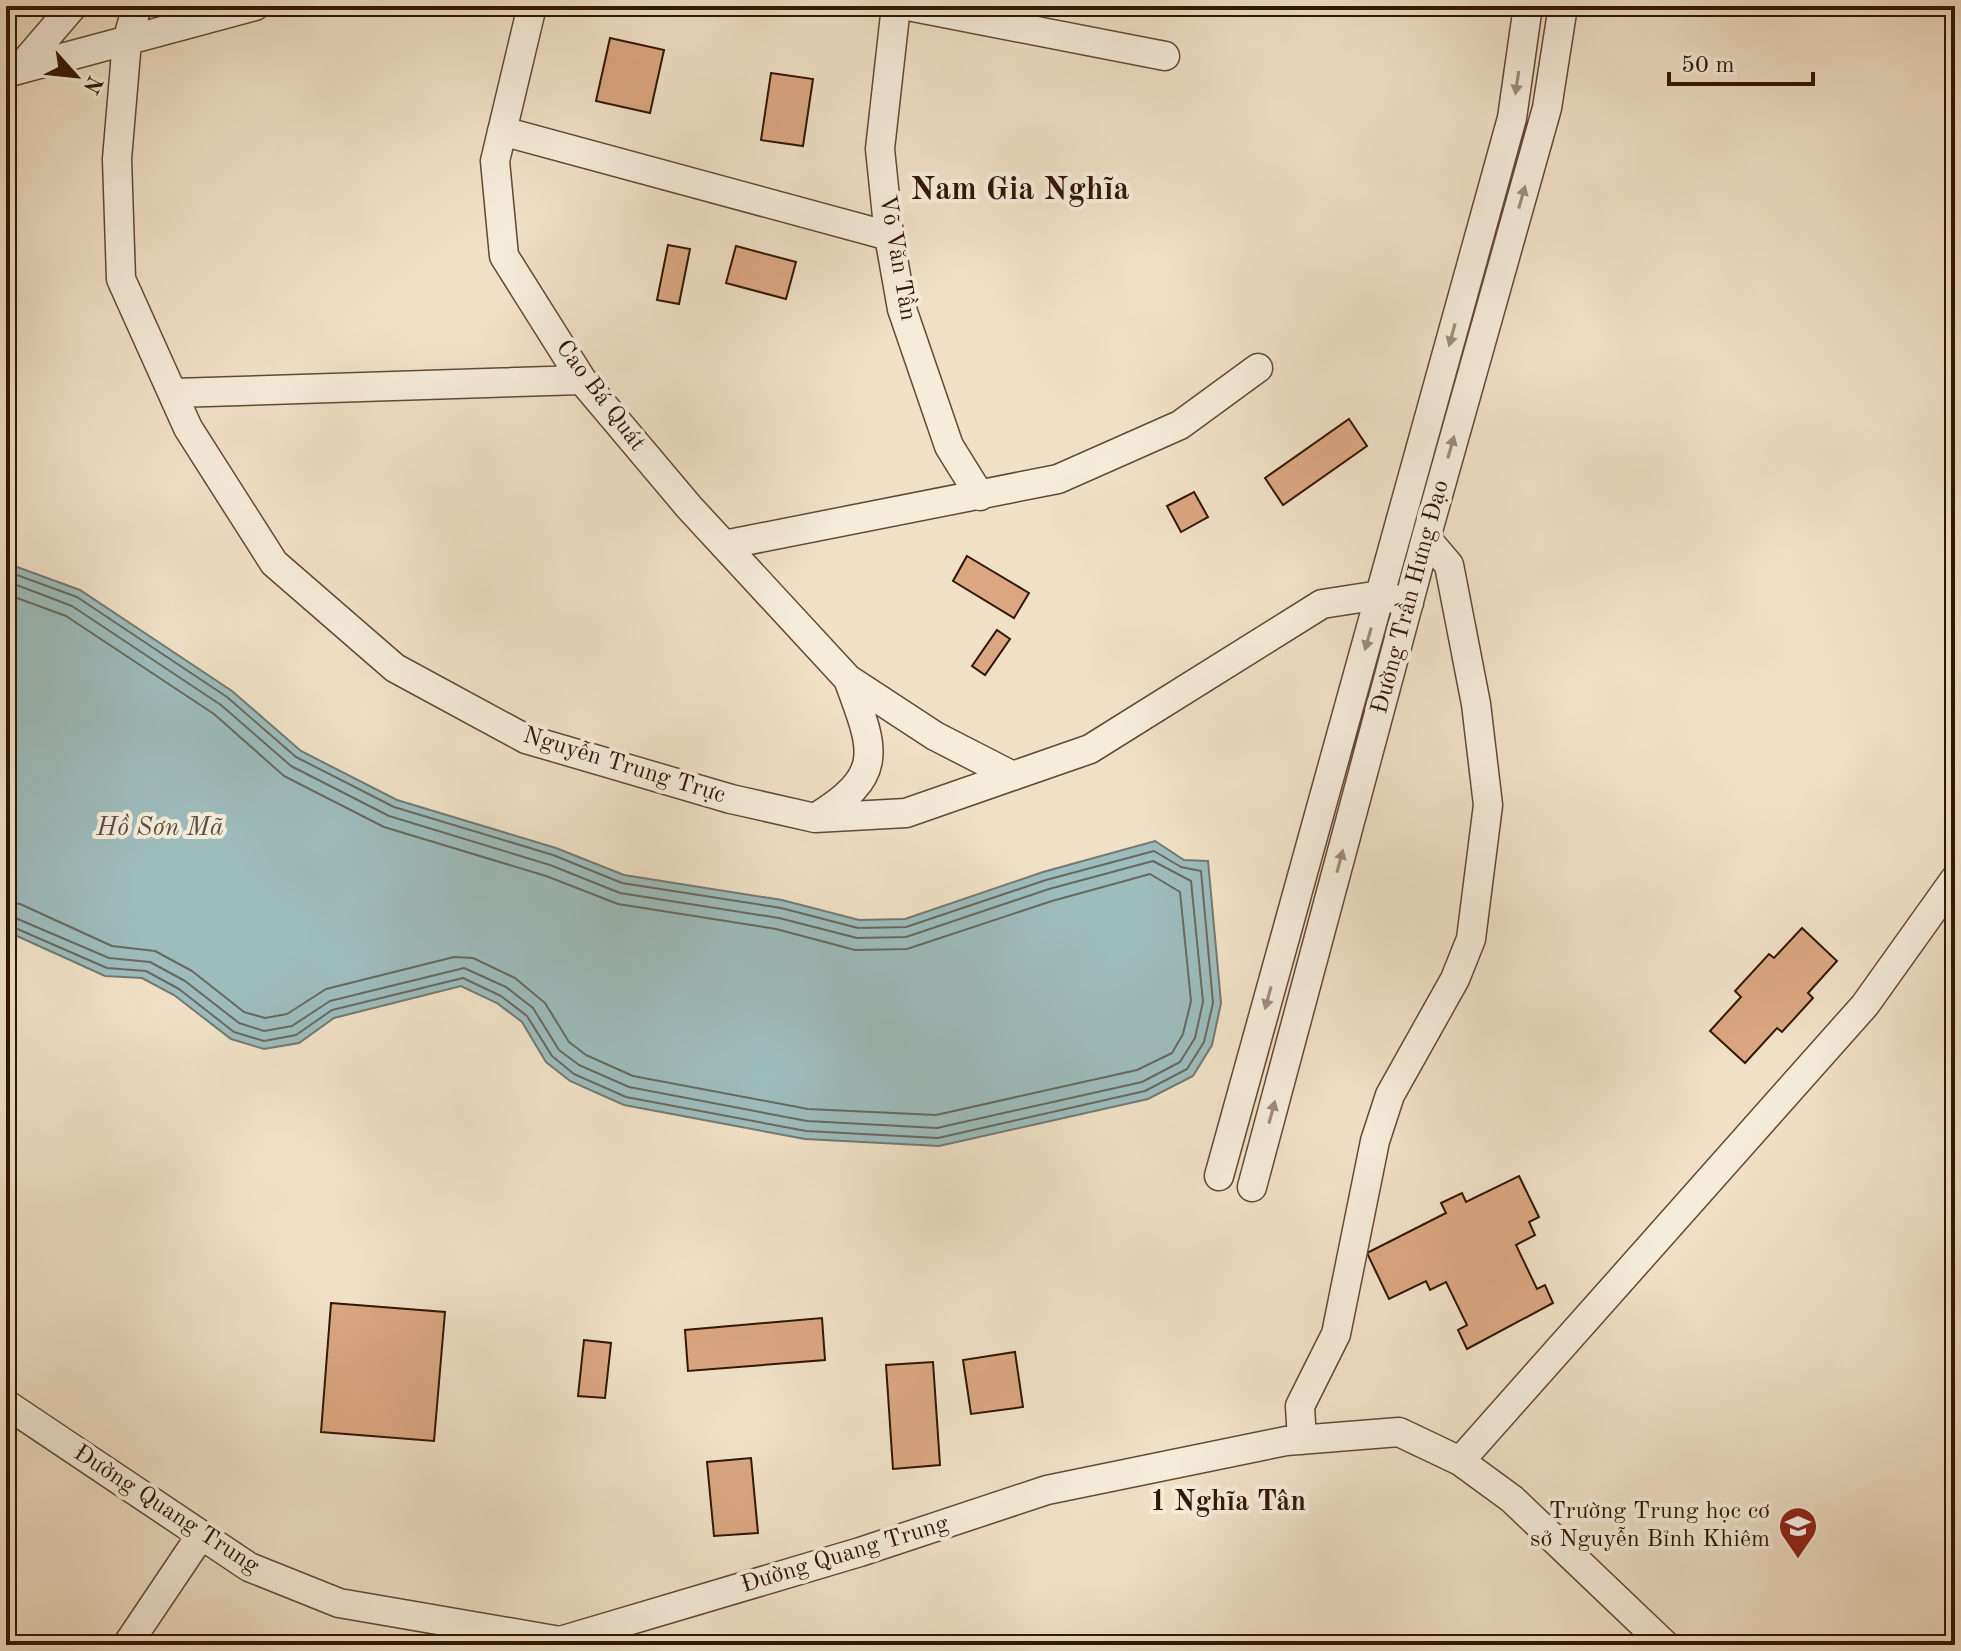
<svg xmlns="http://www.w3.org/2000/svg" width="1961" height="1651" viewBox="0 0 1961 1651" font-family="'Old Standard TT',serif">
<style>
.water{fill:#9dbcbc;stroke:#727a72;stroke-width:2}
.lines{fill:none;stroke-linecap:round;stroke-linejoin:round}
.shore{stroke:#676960;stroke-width:2}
.building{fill:#dba783;stroke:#311603;stroke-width:2}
.minor-casing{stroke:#614934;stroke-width:31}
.minor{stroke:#f5ecda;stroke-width:28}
.oneway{fill:#9d8c79}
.labels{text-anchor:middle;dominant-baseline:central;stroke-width:8;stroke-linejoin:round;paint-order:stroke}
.street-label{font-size:24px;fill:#311603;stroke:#f5ecda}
.poi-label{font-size:24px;fill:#311603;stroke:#f5ecda;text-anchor:end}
.water-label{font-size:26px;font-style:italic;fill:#575044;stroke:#f5ecda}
.quarter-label{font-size:28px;font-weight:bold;fill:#311603;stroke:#f5ecda}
.district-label{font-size:32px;font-weight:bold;fill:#311603;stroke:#f5ecda}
</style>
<rect width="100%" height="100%" fill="#f0e1c6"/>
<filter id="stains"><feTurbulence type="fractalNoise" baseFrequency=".0025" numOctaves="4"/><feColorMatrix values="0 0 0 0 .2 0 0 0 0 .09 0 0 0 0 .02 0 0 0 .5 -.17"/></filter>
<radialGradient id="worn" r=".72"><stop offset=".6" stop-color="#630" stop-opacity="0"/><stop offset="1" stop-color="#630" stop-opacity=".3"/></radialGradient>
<!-- water -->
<path class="water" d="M 6,563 L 80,590 L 232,691 L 301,751 L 397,800 L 556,848 L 624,875 L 782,900 L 859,920 L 905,919 L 1043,872 L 1155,841 L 1184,860 L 1208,861 L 1221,1003 L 1212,1045 L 1193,1076 L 1148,1099 L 939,1146 L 805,1139 L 624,1105 L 570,1081 L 546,1062 L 522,1022 L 497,1003 L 461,986 L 334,1018 L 299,1043 L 264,1049 L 231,1039 L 174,995 L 142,978 L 105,976 L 6,931 Z"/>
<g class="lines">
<!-- shore -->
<path class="shore" d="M 6,571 L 77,597 L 227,697 L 296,757 L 394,807 L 553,855 L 622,883 L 781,908 L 858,928 L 906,927 L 1046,880 L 1154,851 L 1181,867 L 1201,871 L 1213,1003 L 1204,1042 L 1187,1069 L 1145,1091 L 938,1138 L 806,1131 L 626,1097 L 574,1074 L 552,1056 L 527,1016 L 501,996 L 463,978 L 332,1010 L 296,1035 L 264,1041 L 234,1032 L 179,989 L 146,971 L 107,968 L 6,924
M 6,581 L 72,606 L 221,705 L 291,766 L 389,816 L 550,865 L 620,893 L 779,918 L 857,938 L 906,937 L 1049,889 L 1153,861 L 1191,881 L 1203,1002 L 1195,1038 L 1180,1062 L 1142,1082 L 937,1128 L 807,1121 L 629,1087 L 579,1065 L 559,1050 L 533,1008 L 506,987 L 464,968 L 330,1001 L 292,1026 L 264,1031 L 239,1023 L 185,981 L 150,962 L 109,958 L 6,914
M 6,594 L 66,616 L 214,714 L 284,776 L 384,827 L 546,876 L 618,904 L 776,929 L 855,950 L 907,949 L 1052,901 L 1150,874 L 1180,892 L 1191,1001 L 1183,1034 L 1172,1053 L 1137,1070 L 936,1115 L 808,1109 L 633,1076 L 586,1055 L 569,1042 L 545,1003 L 515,978 L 473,958 L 454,957 L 326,989 L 287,1014 L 265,1018 L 244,1012 L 192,971 L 155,951 L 112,946 L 20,904 L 6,902"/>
</g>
<!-- building -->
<path class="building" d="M 610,38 L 664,50 L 650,113 L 596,101 Z
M 771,73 L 813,79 L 803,146 L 761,140 Z
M 668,245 L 690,249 L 679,304 L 657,300 Z
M 736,246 L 796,262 L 786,299 L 726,283 Z
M 1349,419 L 1367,446 L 1283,505 L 1265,478 Z
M 1194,492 L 1208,517 L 1181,532 L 1167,506 Z
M 967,556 L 1029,593 L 1014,618 L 953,581 Z
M 997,630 L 1010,639 L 985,675 L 972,666 Z
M 1802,928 L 1837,961 L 1808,993 L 1813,998 L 1782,1032 L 1777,1028 L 1745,1063 L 1710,1031 L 1741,997 L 1735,991 L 1769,954 L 1774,958 Z
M 1519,1176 L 1539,1217 L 1529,1222 L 1535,1235 L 1516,1245 L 1537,1289 L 1545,1285 L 1553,1303 L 1467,1349 L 1458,1330 L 1467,1325 L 1446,1282 L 1430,1290 L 1426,1281 L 1389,1299 L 1367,1253 L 1446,1213 L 1441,1203 L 1462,1193 L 1466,1202 Z
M 331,1303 L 445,1312 L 434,1441 L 321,1432 Z
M 822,1318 L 825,1360 L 688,1371 L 685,1330 Z
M 584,1340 L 611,1343 L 605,1398 L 578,1396 Z
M 1015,1352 L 1023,1407 L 971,1414 L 963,1360 Z
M 933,1362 L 940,1465 L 893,1469 L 886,1365 Z
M 751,1458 L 758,1533 L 714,1536 L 707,1462 Z"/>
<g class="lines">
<!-- minor casing -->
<g class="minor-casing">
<path id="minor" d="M 137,6 L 127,41 L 117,159 L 121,279 L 188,428 L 274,563 L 395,668 L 526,739 L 731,799 L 815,818 L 906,813 L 1090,749 L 1322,604 L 1380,595 L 1409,603
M 532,6 L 495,161 L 504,256 L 582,380 L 689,507 L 848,679 L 935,736 L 1013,776
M 896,6 L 880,149 L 889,236 L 902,309 L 949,446 L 980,496
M 908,6 L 1165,56
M 19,69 L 73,6
M 6,73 L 255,6
M 502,131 L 889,236
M 174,393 L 582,380
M 724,545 L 1058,479 L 1180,425 L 1258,368
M 815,818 C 888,774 873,748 848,679
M 1219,1176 L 1512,118 L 1528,6
M 1252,1187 L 1426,538 L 1547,108 L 1563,6
M 6,1404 L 249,1567 L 339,1603 L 560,1641 L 860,1552 L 1047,1490 L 1286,1441 L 1399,1432 L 1460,1461 L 1512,1499 L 1665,1645
M 1302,1440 L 1300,1406 L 1336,1334 L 1375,1141 L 1390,1095 L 1455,979 L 1471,939 L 1488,805 L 1476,704 L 1449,565 L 1426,538
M 1460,1461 L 1865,1005 L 1955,879
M 127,1645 L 201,1535"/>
</g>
<!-- minor -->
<use href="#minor" class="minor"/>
</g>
<!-- one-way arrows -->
<defs><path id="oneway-solid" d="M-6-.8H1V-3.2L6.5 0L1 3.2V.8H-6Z" transform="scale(2)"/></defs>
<g class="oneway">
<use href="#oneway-solid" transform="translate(1517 83) rotate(98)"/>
<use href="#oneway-solid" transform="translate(1522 197) rotate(-74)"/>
<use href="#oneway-solid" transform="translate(1452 335) rotate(105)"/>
<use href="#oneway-solid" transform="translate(1451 447) rotate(-74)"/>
<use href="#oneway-solid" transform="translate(1368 639) rotate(106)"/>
<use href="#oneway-solid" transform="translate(1340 861) rotate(-75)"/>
<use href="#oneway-solid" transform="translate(1268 998) rotate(105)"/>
<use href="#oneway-solid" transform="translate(1272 1112) rotate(-75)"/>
</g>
<!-- icons -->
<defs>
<g id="school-pin" transform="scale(2)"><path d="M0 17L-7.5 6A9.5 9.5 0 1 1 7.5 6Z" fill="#8f2418" stroke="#f5ecda"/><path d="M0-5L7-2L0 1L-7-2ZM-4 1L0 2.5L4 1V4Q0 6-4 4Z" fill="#fff"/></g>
</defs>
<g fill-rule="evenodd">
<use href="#school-pin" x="1798" y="1526"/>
</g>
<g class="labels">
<!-- street labels -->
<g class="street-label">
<text transform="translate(897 258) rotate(80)">Võ Văn Tần</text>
<text transform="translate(600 396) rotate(53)">Cao Bá Quát</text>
<text transform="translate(1411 597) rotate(-75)">Đường Trần Hưng Đạo</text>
<text transform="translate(624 766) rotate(17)">Nguyễn Trung Trực</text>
<text transform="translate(166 1510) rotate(33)">Đường Quang Trung</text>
<text transform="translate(845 1555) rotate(-17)">Đường Quang Trung</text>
</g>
<!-- poi labels -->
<g class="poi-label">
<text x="1770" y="1512">Trường Trung học cơ<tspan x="1770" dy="28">sở Nguyễn Bỉnh Khiêm</tspan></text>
</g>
<!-- water labels -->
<g class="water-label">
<text x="160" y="828">Hồ Sơn Mã</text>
</g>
<!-- quarter labels -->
<g class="quarter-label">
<text x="1228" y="1503">1 Nghĩa Tân</text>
</g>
<!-- district labels -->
<g class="district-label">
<text x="1020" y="191">Nam Gia Nghĩa</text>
</g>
</g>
<!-- margin -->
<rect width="1961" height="1651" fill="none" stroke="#f0e1c6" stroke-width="32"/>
<rect x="8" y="8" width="1945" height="1635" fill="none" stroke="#311603" stroke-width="4"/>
<rect x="16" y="16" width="1929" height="1619" fill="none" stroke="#311603" stroke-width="2"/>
<!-- north arrow -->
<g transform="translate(76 76) rotate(117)" stroke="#f5ecda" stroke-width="6" paint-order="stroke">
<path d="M0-6L14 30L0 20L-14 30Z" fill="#311603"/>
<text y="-12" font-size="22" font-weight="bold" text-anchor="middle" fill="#311603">N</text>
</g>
<!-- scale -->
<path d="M1669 72v12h144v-12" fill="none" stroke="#311603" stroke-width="4"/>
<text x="1681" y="72" font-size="24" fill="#311603" stroke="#f5ecda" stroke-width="6" paint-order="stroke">50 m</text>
<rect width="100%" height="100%" filter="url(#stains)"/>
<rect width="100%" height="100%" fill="url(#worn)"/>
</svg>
